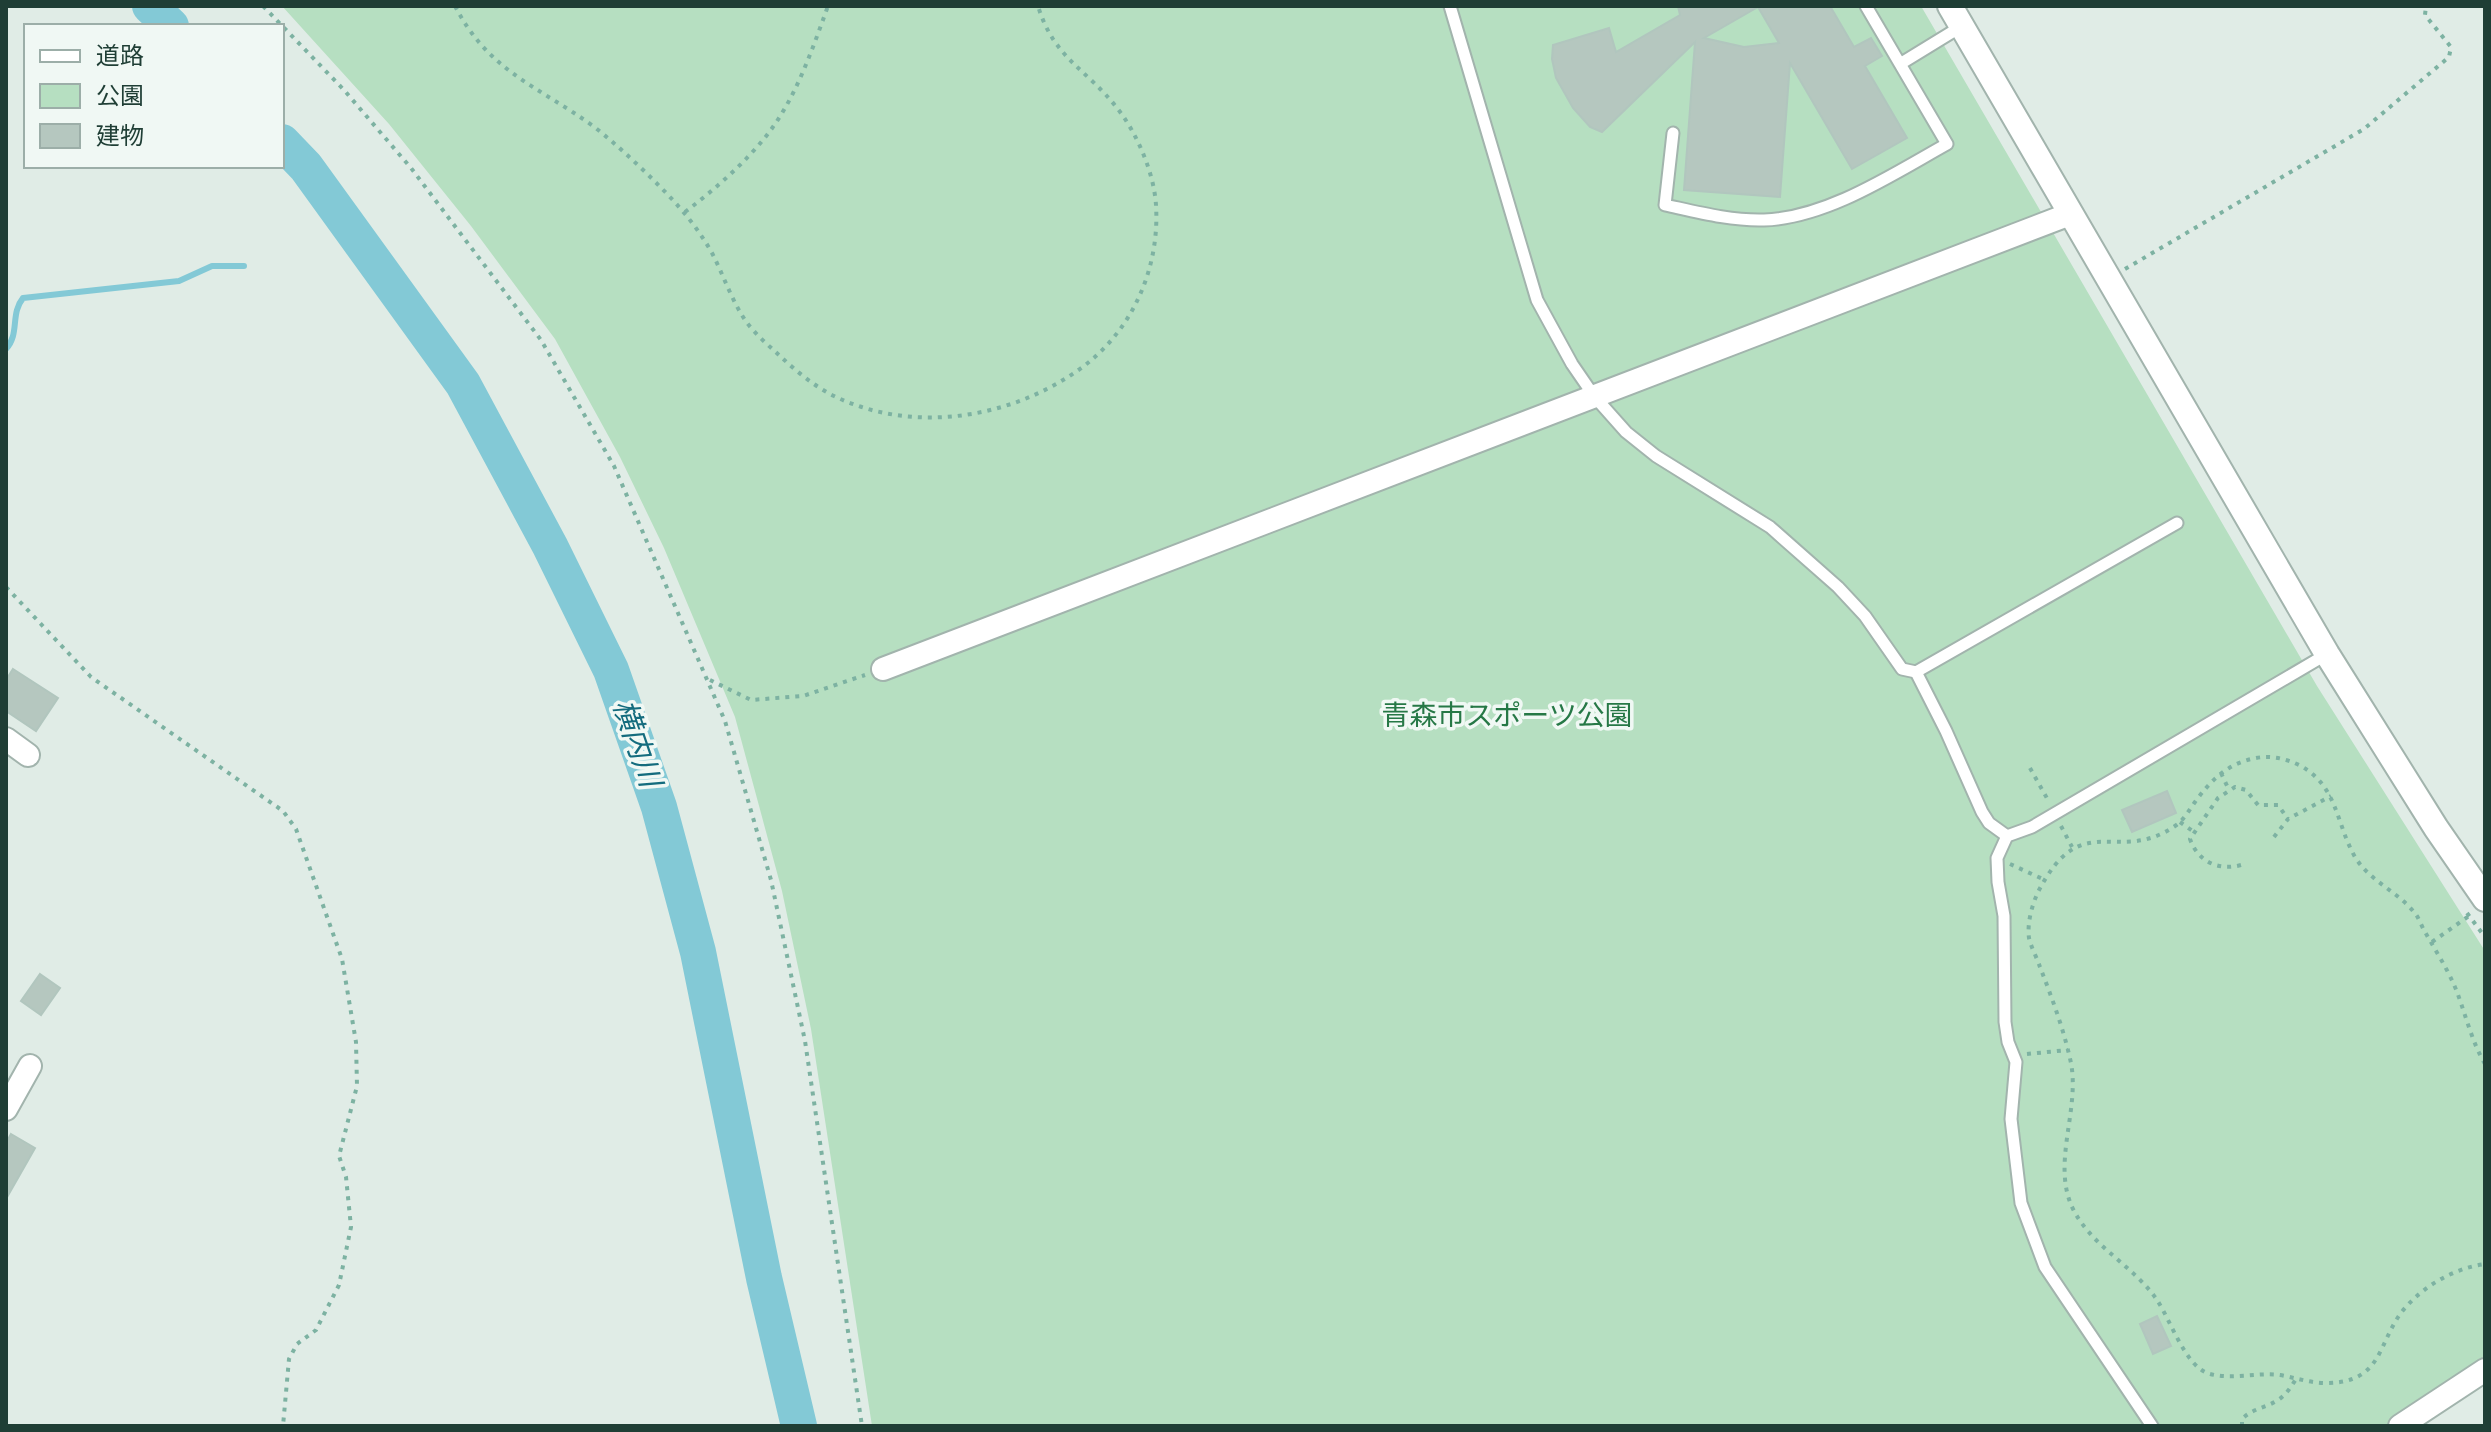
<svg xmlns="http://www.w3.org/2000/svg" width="2491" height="1432" viewBox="0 0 2491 1432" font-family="Rubik,'Noto Sans JP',sans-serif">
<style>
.green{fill:#b6dfc1}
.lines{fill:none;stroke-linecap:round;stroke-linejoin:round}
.stream{stroke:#83c9d6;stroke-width:6}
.river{stroke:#83c9d6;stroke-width:36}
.building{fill:#b5c7bf;stroke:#b1c6be;stroke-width:2;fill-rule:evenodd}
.service-casing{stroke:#a2b4ad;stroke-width:15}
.minor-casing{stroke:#a2b4ad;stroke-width:26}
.tertiary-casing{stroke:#a2b4ad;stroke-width:28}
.path{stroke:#7db2a2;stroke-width:4;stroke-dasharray:4 6;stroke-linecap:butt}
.service{stroke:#fff;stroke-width:11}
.minor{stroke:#fff;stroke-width:22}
.tertiary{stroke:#fff;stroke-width:24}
.labels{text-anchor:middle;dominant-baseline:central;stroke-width:7;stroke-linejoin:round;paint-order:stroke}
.park-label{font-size:28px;fill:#267846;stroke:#f0f8f4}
.water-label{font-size:30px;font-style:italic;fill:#146c7e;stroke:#f0f8f4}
</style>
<rect width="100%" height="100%" fill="#e0ece6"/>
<!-- green -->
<path class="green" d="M 282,6 L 1921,6 L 2317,686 L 2485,951 L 2485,1360 L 2386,1426 L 872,1426 L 811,1029 L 782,891 L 735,717 L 664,548 L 620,457 L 555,339 L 471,226 L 389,124 Z"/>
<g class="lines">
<!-- stream -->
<path class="stream" d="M 6,349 C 20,334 10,314 23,298 L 179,281 L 212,266 L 244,266"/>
<!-- river -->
<path class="river" d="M 150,6 L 171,26
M 282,142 L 306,167 L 463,384 L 550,546 L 611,670 L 659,807 L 698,952 L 764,1278 L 799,1426"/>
</g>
<!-- building -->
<path class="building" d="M 1678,6 L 1830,6 L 1854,47 L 1871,38 L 1882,56 L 1865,66 L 1907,138 L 1852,169 L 1790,63 L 1780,197 L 1684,190 L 1695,42 L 1602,132 L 1590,127 L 1573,108 L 1556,78 L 1552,59 L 1553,45 L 1609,28 L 1616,52 L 1680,15 ZM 1758,7 L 1779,43 L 1744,47 L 1704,38 Z
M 13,669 L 58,698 L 36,731 L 6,711 L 6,680 Z
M 2167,791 L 2176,813 L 2132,832 L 2122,810 Z
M 40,974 L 60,988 L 41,1015 L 21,1001 Z
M 11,1134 L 35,1148 L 6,1199 L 6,1143 Z
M 2157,1316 L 2171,1346 L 2153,1354 L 2140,1324 Z"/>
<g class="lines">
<!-- service casing -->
<g class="service-casing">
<path id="service" d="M 1450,6 L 1537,300 L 1572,364 L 1594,396 L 1626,432 L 1656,456 L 1770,527 L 1838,587 L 1865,616 L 1902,669 L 1916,672
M 1900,64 L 1962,26
M 1673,133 L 1665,205 C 1697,212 1731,221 1764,220 C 1827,218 1893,174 1947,144 L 1866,6
M 2177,523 L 1916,672 L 1946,731 L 1982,812 L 1989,823 L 2007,836 L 2032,827 L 2327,654
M 2007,836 L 1997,858 L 1998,882 L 2004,916 L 2005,1022 L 2008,1042 L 2016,1062 L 2011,1119 L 2021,1203 L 2045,1267 L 2152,1426"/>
</g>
<!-- minor casing -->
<g class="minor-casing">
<path id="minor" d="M 883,669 L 2070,214
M 6,739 L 28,755
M 6,1109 L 30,1066
M 2400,1426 L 2485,1370"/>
</g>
<!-- tertiary casing -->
<g class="tertiary-casing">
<path id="tertiary" d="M 1950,6 L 2327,654 L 2436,828 L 2485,899"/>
</g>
<!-- path -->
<path class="path" d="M 263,6 L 344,90 L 411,168 L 541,340 L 614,466 L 725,721 L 771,880 L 805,1041 L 862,1426
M 455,6 C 489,72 538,86 593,126 C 610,139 625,153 640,167 C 668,194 693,219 712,253 C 723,274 731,299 745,320 C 754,333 768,345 780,356 C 796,371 814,386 834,396 C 912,434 1008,419 1077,371 C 1131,334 1160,270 1156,205 C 1154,173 1137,133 1117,108 C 1087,69 1054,59 1038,6
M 685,212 C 714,190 744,164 767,135 C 796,98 812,50 828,6
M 2125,269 L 2364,129 L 2449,57 L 2451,47 L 2425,15 L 2426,6
M 6,587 L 91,677 L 283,811 L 296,829 L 342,959 L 356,1042 L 357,1086 L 339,1156 L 346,1177 L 351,1227 L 339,1285 L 316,1330 L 297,1344 L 289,1359 L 283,1426
M 710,680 L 751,700 L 803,696 L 865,675
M 2030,768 L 2048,800
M 2221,773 L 2229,790
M 2180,822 L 2194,832
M 2061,826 L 2072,847
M 2274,837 L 2288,819 L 2331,796
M 2010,864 L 2045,880
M 2241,865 C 2219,871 2198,862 2190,839 L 2218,798 L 2235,787 L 2246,790 L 2258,805 L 2278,805 L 2288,819
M 2467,913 L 2485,937
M 2432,942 L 2469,916
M 2027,1054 L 2068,1050
M 2485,1064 C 2472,1042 2466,1016 2457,992 C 2448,969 2435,950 2424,930 C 2423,929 2418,917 2417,916 C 2400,892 2371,883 2355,857 C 2336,824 2338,787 2301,766 C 2287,759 2272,755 2256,758 C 2228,763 2211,780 2195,802 C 2189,810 2184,820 2175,826 C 2117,866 2082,806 2038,892 C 2032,905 2027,923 2029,938 C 2031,947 2037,958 2040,967 C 2052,998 2064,1030 2071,1063 C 2080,1111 2051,1164 2073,1209 C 2092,1247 2134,1266 2157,1300 C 2171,1321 2186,1368 2210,1374 C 2233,1380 2257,1372 2280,1375 C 2296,1378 2310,1383 2326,1383 C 2385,1383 2377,1340 2405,1308 C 2425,1285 2455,1268 2485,1264
M 2242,1426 L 2242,1419 C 2253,1408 2266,1408 2278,1400 C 2286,1395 2291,1387 2296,1379"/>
<!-- service -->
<use href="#service" class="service"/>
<!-- minor -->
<use href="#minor" class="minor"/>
<!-- tertiary -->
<use href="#tertiary" class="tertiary"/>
</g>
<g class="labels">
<!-- park labels -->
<g class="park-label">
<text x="1507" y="715">青森市スポーツ公園</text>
</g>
<!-- water labels -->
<g class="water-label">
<text transform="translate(637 743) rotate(71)">横内川</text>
</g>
</g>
<!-- border -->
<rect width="2491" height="1432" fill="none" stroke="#1f3e35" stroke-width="16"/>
<!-- legend -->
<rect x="24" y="24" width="260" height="144" fill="#f0f8f4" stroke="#9caea8" stroke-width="2"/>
<rect x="40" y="50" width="40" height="12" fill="#ffffff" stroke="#9caea8" stroke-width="2"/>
<text x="96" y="64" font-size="24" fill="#1f3e35">道路</text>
<rect x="40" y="84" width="40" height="24" fill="#b6dfc1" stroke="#9caea8" stroke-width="2"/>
<text x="96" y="104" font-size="24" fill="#1f3e35">公園</text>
<rect x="40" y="124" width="40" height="24" fill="#b5c7bf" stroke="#9caea8" stroke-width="2"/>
<text x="96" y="144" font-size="24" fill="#1f3e35">建物</text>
</svg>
